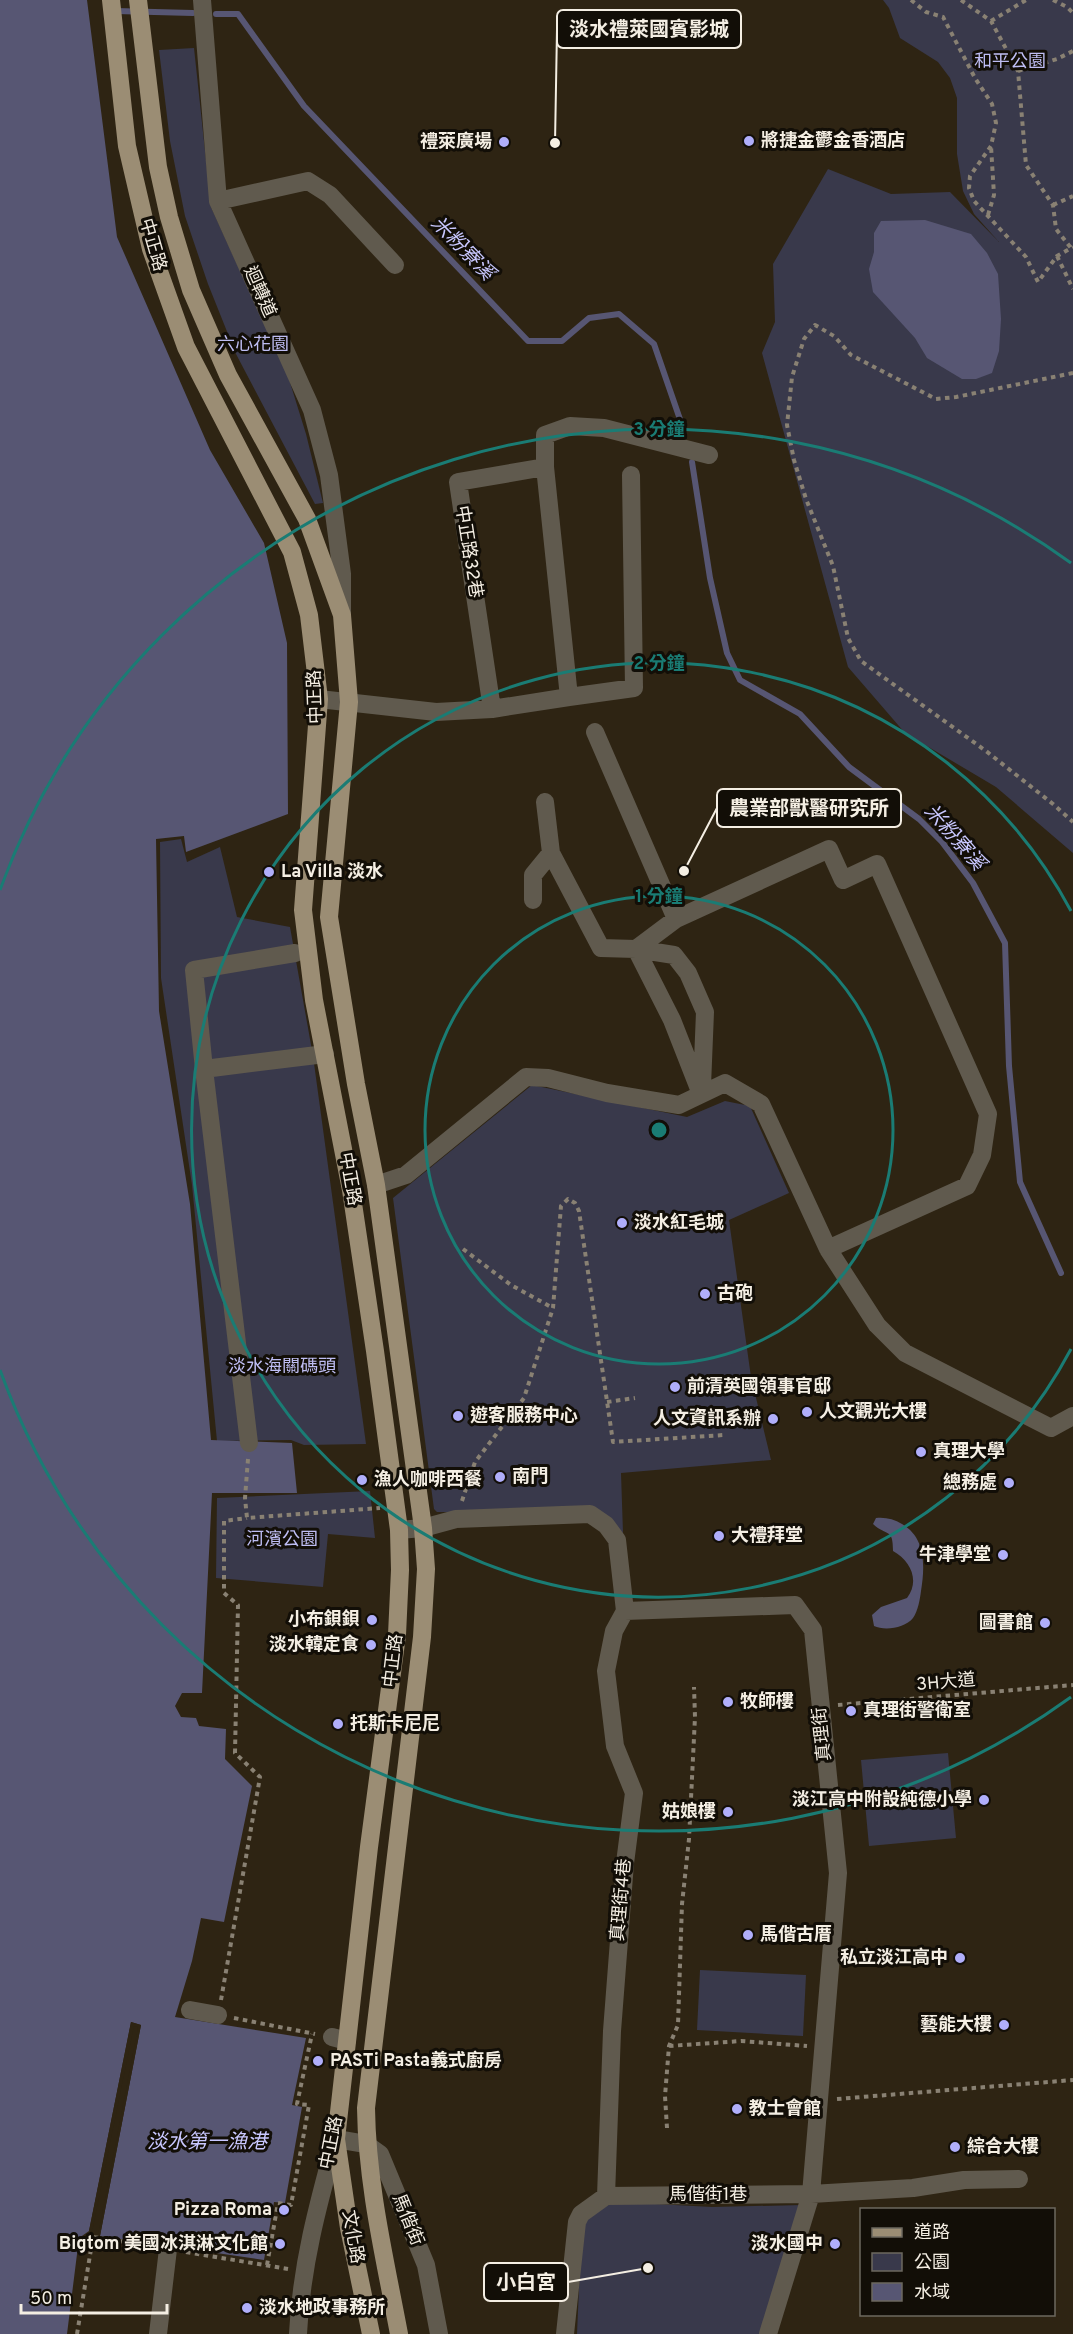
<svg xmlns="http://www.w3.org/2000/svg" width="1073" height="2334" viewBox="0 0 1073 2334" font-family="Overpass,'Noto Sans TC',sans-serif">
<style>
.green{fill:#39394b}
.water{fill:#575673}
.pier{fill:#2e2413}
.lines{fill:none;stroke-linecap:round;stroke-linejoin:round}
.stream{stroke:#575673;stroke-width:6}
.path{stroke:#898173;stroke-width:4;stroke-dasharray:4.5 4.5;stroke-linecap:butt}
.minor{stroke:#605a4e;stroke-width:18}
.major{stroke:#9b8d74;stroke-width:18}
.ring{fill:none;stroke:#1a7c74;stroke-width:3}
.poi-dot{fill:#b0aefa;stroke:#120e07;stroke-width:2}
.labels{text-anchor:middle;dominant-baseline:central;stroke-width:6;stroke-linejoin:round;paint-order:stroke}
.park-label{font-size:18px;fill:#bebdf3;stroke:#120e07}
.poi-label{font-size:18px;font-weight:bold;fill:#f4eee3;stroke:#120e07;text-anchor:start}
.street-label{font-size:18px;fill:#f4eee3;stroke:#120e07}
.water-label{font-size:20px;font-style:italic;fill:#c9c8ff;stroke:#120e07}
.centre{fill:#1a7c74;stroke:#120e07;stroke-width:3}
.ring-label{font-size:18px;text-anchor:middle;font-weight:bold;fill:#1a7c74;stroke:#120e07;stroke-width:6;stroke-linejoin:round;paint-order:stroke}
.leader{fill:none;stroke:#f4eee3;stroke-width:2}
.callout-dot{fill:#f4eee3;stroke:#120e07;stroke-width:2}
.callout{fill:#120e07;stroke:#f4eee3;stroke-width:2}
.callout-label{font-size:20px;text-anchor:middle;font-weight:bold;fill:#f4eee3}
</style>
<rect width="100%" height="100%" fill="#2e2413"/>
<!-- green -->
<path class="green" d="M 883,0 L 1073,0 L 1073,853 L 996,787 L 905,733 L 848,667 L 762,353 L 775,322 L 773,264 L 828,169 L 891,194 L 950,192 L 999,242 L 974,214 L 963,191 L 957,154 L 957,98 L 950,78 L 938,62 L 900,38 L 889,8 Z
M 194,48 L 211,207 L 288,376 L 306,434 L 323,503 L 315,504 L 236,354 L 208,284 L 185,216 L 170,141 L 159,50 Z
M 181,839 L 187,862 L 220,847 L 237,917 L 290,927 L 313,1056 L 366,1444 L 304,1445 L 291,1440 L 217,1441 L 192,1185 L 161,978 L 160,842 Z
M 532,1085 L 687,1117 L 725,1101 L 750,1106 L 789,1193 L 729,1220 L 751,1377 L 771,1460 L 621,1473 L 623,1533 L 596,1512 L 437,1512 L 434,1509 L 393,1198 Z
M 370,1491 L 375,1538 L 328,1534 L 323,1587 L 216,1578 L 217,1498 Z
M 948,1753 L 956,1838 L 869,1846 L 861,1760 Z
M 700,1970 L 806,1975 L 803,2036 L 697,2030 Z
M 618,2202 L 712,2207 L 804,2205 L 765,2334 L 577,2334 L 582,2219 L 599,2208 Z"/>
<!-- water -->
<path class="water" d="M 0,0 L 87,0 L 117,237 L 210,450 L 264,543 L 287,643 L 288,814 L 186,852 L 184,836 L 156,839 L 159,1011 L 190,1204 L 211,1440 L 292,1443 L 297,1493 L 212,1493 L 202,1693 L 182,1693 L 175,1706 L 181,1717 L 196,1718 L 199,1726 L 226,1729 L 225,1759 L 252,1786 L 224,1922 L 201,1918 L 192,1961 L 175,2017 L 306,2038 L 292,2105 L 302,2107 L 285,2203 L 274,2202 L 264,2260 L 100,2236 L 141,2025 L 131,2022 L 89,2231 L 79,2238 L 67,2334 L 0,2334 Z
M 925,220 L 971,234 L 987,253 L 998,274 L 1001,319 L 999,351 L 992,373 L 976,379 L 962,379 L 927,358 L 915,338 L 873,292 L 869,269 L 874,252 L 874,233 L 881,221 Z
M 876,1518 C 885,1517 894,1519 902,1524 C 926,1538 925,1566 921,1591 C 920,1599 918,1611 913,1618 C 905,1628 885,1631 874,1626 L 872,1615 L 881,1607 L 907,1598 C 920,1581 911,1561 893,1551 C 893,1527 887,1537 873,1524 Z"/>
<!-- pier -->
<path class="pier" d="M 131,2022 L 141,2025 L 100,2236 L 98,2235 L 138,2027 L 134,2026 L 92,2232 L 89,2231 Z"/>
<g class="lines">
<!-- stream -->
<path class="stream" d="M 116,11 L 193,13
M 216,14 L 238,14 L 304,106 L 528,341 L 562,341 L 589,318 L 619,314 L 654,344 L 683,428
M 692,462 L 710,578 L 727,653 L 740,680 L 800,714 L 849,767 L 919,819 L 942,842 L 973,883 L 1005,943 L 1009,1066 L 1020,1182 L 1061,1273"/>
<!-- path -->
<path class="path" d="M 911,0 L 926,12 L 943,17 L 975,78 L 992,104 L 996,123 L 991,146 L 970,176 L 969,188 L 974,201 L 1026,257 L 1038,282 L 1057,256 L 1073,247
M 961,0 L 991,21 L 1018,71 L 1026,165 L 1053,205 L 1056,229 L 1071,248
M 1053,0 L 1067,7 L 1073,13
M 991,21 L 1026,0
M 1018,71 L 1057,59 L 1073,51
M 1053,205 L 1073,196
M 988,215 L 994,195 L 991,146
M 1057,256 L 1073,289
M 1073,373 L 956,397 L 936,399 L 851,355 L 834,336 L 815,325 L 804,339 L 792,377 L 787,425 L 794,460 L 806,499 L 833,566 L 848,638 L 861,661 L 986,751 L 1053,804 L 1073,822
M 463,1249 L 511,1285 L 553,1308
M 607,1402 L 635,1398
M 248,1459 L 245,1498 L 247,1518 L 380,1508
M 462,1501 L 475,1462 L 524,1398 L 553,1308 L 561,1206 L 568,1199 L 575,1203 L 579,1211 L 613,1442 L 724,1435
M 838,1705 L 1073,1685
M 221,2000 L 260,1777 L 235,1753 L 238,1605 L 224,1593 L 224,1521 L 247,1518
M 234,2018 L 315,2034
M 669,2046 L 741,2041 L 807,2046
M 837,2099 L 1073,2080
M 667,2128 L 665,2096 L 669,2046 L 678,2025 L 682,1904 L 689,1839 L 695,1717 L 694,1687
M 186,2252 L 288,2269
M 267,2265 L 278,2203 L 291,2205 L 309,2105 L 297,2104 L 312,2034
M 77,2334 L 93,2237 L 152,2246"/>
<!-- minor -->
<path class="minor" d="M 202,0 L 218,201 L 312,410 L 329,475 L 342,574 L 342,613
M 218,201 L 308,181 L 330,195 L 395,265
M 569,697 L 634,688 L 631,475
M 319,699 L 436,712 L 492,709 L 569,697 L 545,467 L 545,435 L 570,426 L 604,428 L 709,455
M 492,709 L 458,482 L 545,467
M 545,802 L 551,853
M 533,900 L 533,875 L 551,853 L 601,948 L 636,949 L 672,1020 L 701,1094
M 636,949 L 674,955 L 688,973 L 705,1012 L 702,1086
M 636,949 L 676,919
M 204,1069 L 194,970 L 295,953
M 376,1185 L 406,1175 L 526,1077 L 548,1078 L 607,1093 L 679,1105 L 725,1083 L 761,1104 L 828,1249 L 967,1186 L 982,1155 L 988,1114 L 877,864 L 843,880 L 829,849 L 676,919 L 595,732
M 828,1249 L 877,1325 L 905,1353 L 1051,1428 L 1073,1416
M 249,1443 L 204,1069 L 325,1054
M 399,1530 L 423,1528 L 456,1519 L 590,1514 L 606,1525 L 617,1540 L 625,1611 L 795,1605 L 813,1630 L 838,1873 L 811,2194 L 768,2334
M 190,2010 L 218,2015
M 332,2037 L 347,2041
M 606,2196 L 612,2031 L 625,1863 L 634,1793 L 615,1746 L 606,1671 L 614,1631 L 625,1611
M 606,2196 L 811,2194 L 913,2188 L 964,2180 L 1019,2179
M 158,2334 L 168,2249
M 298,2334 C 301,2267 318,2204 336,2139 L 366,2144 L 380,2154 L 426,2265 L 439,2334
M 565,2334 L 577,2222 L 581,2214 L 606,2196"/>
<!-- major -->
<path class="major" d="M 111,0 L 127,146 L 151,249 L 186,347 L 292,552 L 309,615 L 319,699 L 303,910 L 314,1000 L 351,1190 L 375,1351 L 399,1530 L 400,1570 L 397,1635 L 369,1847 L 336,2139 L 349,2228 L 371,2334
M 138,0 L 158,167 L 169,217 L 191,290 L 228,375 L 307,519 L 342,615 L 349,702 L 329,917 L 356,1084 L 376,1185 L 423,1528 L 426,1569 L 422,1637 L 366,2108 C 367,2185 385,2259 399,2334"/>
</g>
<!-- distance rings -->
<g class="ring">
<circle cx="659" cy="1130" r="234"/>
<path d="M1071 1349A467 467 0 1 1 1071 911"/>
<path d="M1071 1697A701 701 0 0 1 0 1370M0 890A701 701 0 0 1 1071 563"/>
</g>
<!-- markers -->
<g class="poi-dot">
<circle cx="749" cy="141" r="6"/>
<circle cx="504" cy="142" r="6"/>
<circle cx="269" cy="872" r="6"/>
<circle cx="622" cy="1223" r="6"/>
<circle cx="705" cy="1294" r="6"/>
<circle cx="675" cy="1387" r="6"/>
<circle cx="807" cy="1412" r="6"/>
<circle cx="458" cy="1416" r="6"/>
<circle cx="773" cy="1419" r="6"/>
<circle cx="921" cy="1452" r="6"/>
<circle cx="500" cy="1477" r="6"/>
<circle cx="362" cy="1480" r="6"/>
<circle cx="1009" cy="1483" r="6"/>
<circle cx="719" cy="1536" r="6"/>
<circle cx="1003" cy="1555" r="6"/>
<circle cx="372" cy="1620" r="6"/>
<circle cx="1045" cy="1623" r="6"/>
<circle cx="371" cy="1645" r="6"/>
<circle cx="728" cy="1702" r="6"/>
<circle cx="851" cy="1711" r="6"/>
<circle cx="338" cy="1724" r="6"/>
<circle cx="984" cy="1800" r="6"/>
<circle cx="728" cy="1812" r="6"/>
<circle cx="748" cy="1935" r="6"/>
<circle cx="960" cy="1958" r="6"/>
<circle cx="1004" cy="2025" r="6"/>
<circle cx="318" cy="2061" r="6"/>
<circle cx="737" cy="2109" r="6"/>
<circle cx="955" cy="2147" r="6"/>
<circle cx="284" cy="2210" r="6"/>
<circle cx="280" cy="2244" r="6"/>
<circle cx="835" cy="2244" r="6"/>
<circle cx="247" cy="2308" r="6"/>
</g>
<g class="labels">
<!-- park labels -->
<g class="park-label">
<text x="1010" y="62">和平公園</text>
<text x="253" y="345">六心花園</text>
<text x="282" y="1367">淡水海關碼頭</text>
<text x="282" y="1540">河濱公園</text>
</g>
<!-- poi labels -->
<g class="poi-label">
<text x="761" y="141">將捷金鬱金香酒店</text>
<text x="492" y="142" text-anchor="end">禮萊廣場</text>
<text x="281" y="872">La Villa 淡水</text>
<text x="634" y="1223">淡水紅毛城</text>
<text x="717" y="1294">古砲</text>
<text x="687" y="1387">前清英國領事官邸</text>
<text x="819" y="1412">人文觀光大樓</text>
<text x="470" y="1416">遊客服務中心</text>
<text x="761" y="1419" text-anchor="end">人文資訊系辦</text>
<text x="933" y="1452">真理大學</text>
<text x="512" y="1477">南門</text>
<text x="374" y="1480">漁人咖啡西餐</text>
<text x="997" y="1483" text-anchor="end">總務處</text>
<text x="731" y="1536">大禮拜堂</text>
<text x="991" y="1555" text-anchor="end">牛津學堂</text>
<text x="360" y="1620" text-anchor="end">小布鋇鋇</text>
<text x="1033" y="1623" text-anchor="end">圖書館</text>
<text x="359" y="1645" text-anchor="end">淡水韓定食</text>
<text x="740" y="1702">牧師樓</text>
<text x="863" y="1711">真理街警衛室</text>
<text x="350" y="1724">托斯卡尼尼</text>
<text x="972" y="1800" text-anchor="end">淡江高中附設純德小學</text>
<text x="716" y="1812" text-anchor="end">姑娘樓</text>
<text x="760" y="1935">馬偕古厝</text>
<text x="948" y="1958" text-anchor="end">私立淡江高中</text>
<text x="992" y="2025" text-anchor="end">藝能大樓</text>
<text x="330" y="2061">PASTi Pasta義式廚房</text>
<text x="749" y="2109">教士會館</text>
<text x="967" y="2147">綜合大樓</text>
<text x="272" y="2210" text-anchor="end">Pizza Roma</text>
<text x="268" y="2244" text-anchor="end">Bigtom 美國冰淇淋文化館</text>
<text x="823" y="2244" text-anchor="end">淡水國中</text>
<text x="259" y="2308">淡水地政事務所</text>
</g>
<!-- street labels -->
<g class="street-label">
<text transform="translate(152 245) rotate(74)">中正路</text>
<text transform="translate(259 292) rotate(66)">迴轉道</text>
<text transform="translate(468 552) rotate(81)">中正路32巷</text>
<text transform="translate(316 697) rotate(-92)">中正路</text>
<text transform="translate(349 1179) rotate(80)">中正路</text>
<text transform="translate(394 1661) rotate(-83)">中正路</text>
<text transform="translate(946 1683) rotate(-5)">3H大道</text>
<text transform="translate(823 1734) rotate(-96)">真理街</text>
<text transform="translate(622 1900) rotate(-85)">真理街4巷</text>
<text transform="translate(332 2143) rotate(-79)">中正路</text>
<text x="708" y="2195">馬偕街1巷</text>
<text transform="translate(407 2220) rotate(68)">馬偕街</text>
<text transform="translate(352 2237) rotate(80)">文化路</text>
</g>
<!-- water labels -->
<g class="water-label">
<text transform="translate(462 249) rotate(46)">米粉寮溪</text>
<text transform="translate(954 838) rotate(49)">米粉寮溪</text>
<text x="207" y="2143">淡水第一漁港</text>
</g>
</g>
<circle cx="659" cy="1130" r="9" class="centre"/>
<g class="ring-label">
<text x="659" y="435">3 分鐘</text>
<text x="659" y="669">2 分鐘</text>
<text x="659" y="902">1 分鐘</text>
</g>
<!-- callouts -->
<path class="leader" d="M555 143L557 29M684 871L717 808M648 2268L568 2282"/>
<g class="callout-dot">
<circle cx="555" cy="143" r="6"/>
<circle cx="684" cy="871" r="6"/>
<circle cx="648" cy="2268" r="6"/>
</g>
<g class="callout">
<rect x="557" y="10" width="184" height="38" rx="6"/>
<rect x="717" y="789" width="184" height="38" rx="6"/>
<rect x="484" y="2263" width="84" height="38" rx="6"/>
</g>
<g class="callout-label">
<text x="649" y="36">淡水禮萊國賓影城</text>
<text x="809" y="815">農業部獸醫研究所</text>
<text x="526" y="2289">小白宮</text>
</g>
<!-- legend -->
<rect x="860" y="2208" width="195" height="108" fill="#120e07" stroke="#6c685f" stroke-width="1.5"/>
<rect x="872" y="2228" width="30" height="9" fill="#9b8d74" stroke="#6c685f" stroke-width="1.5"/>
<text x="914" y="2238" font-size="18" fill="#f4eee3">道路</text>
<rect x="872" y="2253" width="30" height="18" fill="#39394b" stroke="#6c685f" stroke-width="1.5"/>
<text x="914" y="2268" font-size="18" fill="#f4eee3">公園</text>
<rect x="872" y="2283" width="30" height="18" fill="#575673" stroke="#6c685f" stroke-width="1.5"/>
<text x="914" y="2298" font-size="18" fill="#f4eee3">水域</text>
<!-- scale -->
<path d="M21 2304v9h146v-9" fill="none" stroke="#f4eee3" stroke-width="3"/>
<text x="30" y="2304" font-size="18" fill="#f4eee3" stroke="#120e07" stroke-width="4.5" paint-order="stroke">50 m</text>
</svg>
